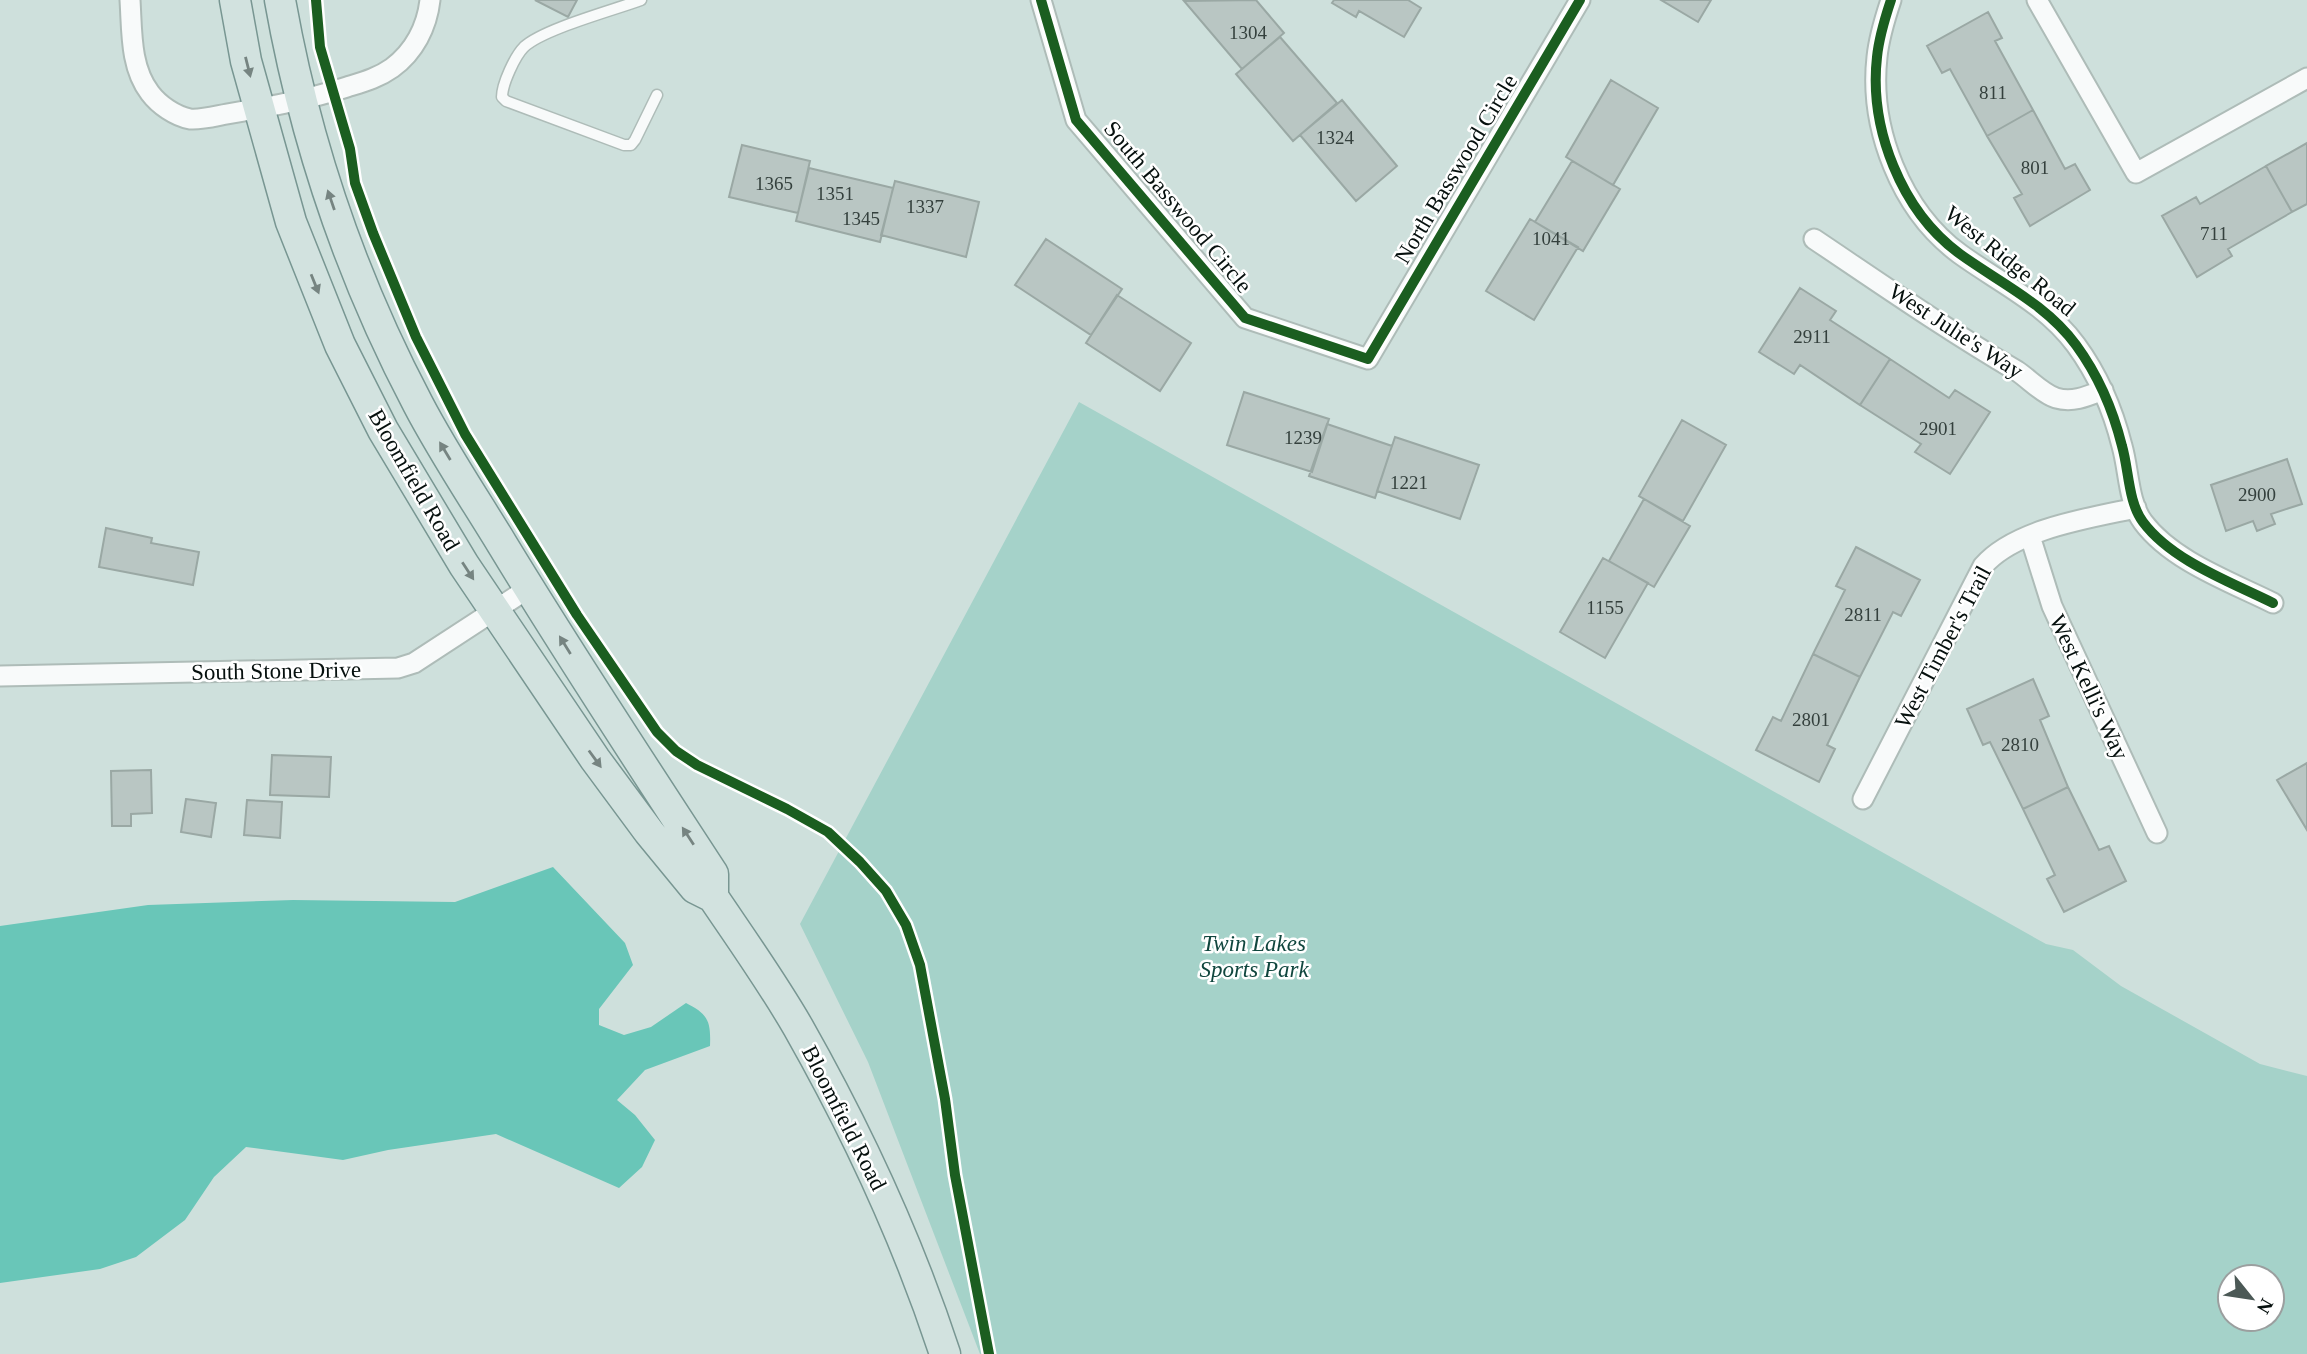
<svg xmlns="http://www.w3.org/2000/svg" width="2307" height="1354" viewBox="0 0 2307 1354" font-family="Georgia,serif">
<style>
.green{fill:#a5d2c9;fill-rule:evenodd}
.water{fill:#69c6b8}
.building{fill:#b9c6c3;stroke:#9aa8a4;stroke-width:2}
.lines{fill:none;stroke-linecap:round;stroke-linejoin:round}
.lane-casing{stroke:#aebcb8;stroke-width:13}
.street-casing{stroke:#aebcb8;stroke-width:23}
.primary-casing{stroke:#789692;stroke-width:33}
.lane{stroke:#f8fafa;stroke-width:10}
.street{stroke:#f8fafa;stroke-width:19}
.primary{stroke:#d2e2df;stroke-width:30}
.cycleway-casing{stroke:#fff;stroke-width:15}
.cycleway{stroke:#1b5e20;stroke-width:10}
.oneway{fill:#768481}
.labels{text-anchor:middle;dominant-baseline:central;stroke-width:5;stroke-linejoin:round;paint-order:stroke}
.number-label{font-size:19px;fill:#34403d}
.street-label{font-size:23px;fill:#06100e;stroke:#fff}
.park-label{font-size:23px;font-style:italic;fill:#10463e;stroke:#fff}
</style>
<rect width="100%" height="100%" fill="#cee0dc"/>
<!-- green -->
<path class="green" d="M 1079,402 L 2046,944 L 2073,950 L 2121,986 L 2260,1064 L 2307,1076 L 2307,1354 L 980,1354 L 868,1062 L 800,924 ZM 2230,1277 L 2272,1277 L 2272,1319 L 2230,1319 Z"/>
<!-- water -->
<path class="water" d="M 553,867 L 625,943 L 633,965 L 599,1009 L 599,1025 L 624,1035 L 651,1027 L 686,1003 C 708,1014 711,1021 710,1046 L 645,1070 L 617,1100 L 635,1115 L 655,1140 L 642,1167 L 619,1188 L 496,1134 L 388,1150 L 343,1160 L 246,1147 L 214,1177 L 185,1220 L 136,1257 L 100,1269 L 0,1283 L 0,926 L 148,905 L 293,900 L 455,902 Z"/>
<!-- building -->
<path class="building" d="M 535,0 L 577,0 L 568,17 Z
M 1256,0 L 1284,33 L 1242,69 L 1184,1 Z
M 1334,0 L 1408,0 L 1421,8 L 1404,37 L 1359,11 L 1356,17 L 1332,3 Z
M 1661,0 L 1711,0 L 1698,22 Z
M 1988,12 L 2002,38 L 1995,41 L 2033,110 L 1987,136 L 1950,69 L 1942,73 L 1927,46 Z
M 1280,37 L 1337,103 L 1293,141 L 1236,74 Z
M 1611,80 L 1658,108 L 1613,185 L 1566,157 Z
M 1342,100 L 1397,166 L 1356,201 L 1300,135 Z
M 2033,110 L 2065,169 L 2075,164 L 2090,190 L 2030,226 L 2014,198 L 2022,194 L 1987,136 Z
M 2307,143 L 2307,204 L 2292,212 L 2266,166 Z
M 742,145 L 810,161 L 798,213 L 729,197 Z
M 1572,161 L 1620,189 L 1583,251 L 1535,222 Z
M 2266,166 L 2292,212 L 2228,249 L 2232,256 L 2197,277 L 2162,216 L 2196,197 L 2200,204 Z
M 809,168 L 893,188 L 880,242 L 796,221 Z
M 895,181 L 979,202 L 966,257 L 881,235 Z
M 1530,219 L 1578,247 L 1534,320 L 1486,291 Z
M 1046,239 L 1122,289 L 1091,335 L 1015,285 Z
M 1800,288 L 1836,311 L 1830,320 L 1890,359 L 1860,405 L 1800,365 L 1794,374 L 1759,352 Z
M 1117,295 L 1191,343 L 1160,391 L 1086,343 Z
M 1890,359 L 1949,398 L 1955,390 L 1990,412 L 1950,474 L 1915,452 L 1921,444 L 1860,405 Z
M 1244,392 L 1329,419 L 1312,472 L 1227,445 Z
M 1682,420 L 1726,445 L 1683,521 L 1639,496 Z
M 1327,424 L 1392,446 L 1375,498 L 1309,476 Z
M 1395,437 L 1479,465 L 1460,519 L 1377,491 Z
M 2287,459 L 2302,504 L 2271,514 L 2275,524 L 2257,531 L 2253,521 L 2226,531 L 2211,485 Z
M 1644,499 L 1690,526 L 1654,587 L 1609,561 Z
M 106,528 L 152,538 L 151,543 L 199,552 L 193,585 L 99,567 Z
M 1856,547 L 1920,580 L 1901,616 L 1893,612 L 1860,677 L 1813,654 L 1845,590 L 1836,586 Z
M 1603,558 L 1648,583 L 1605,658 L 1560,632 Z
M 1813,654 L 1860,677 L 1827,745 L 1835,749 L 1819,782 L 1756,750 L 1773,717 L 1781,721 Z
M 2033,679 L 2049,716 L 2040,720 L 2068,787 L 2023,809 L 1990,742 L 1983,745 L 1967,709 Z
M 272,755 L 331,757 L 329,797 L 270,795 Z
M 2307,763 L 2307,830 L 2277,780 Z
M 151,770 L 152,813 L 131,814 L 131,826 L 112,826 L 111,771 Z
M 2068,787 L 2099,850 L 2109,846 L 2126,881 L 2064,912 L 2047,879 L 2055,875 L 2023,809 Z
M 186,799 L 216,803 L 211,837 L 181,832 Z
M 247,800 L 282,802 L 280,838 L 244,835 Z"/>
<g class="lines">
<!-- lane casing -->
<g class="lane-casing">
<path id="lane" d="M 641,0 C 614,10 543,29 524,47 C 515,56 502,84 502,97 L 506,101 L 624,145 L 631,145 L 635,140 L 657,95"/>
</g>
<!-- street casing -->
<g class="street-casing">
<path id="street" d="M 130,0 C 132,31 130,67 150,93 C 159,105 175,116 190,119 C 201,120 216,116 227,114 C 268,107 307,100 347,87 C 363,82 378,78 392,68 C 414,52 427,27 430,0
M 1041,0 L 1076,120 L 1245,318 L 1368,359 L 1580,0
M 1891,0 C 1885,18 1879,37 1877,57 C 1869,128 1901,211 1960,254 C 2000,283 2046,304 2076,345 C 2098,375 2113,410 2122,446 C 2129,470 2128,502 2143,522 C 2172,561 2231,582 2273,603
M 2037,0 L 2136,173 L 2307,78
M 1814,239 C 1881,284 1947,330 2017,371 C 2029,379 2043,394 2056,398 C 2073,403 2088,396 2103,390
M 2030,536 L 2052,606 L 2157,833
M 0,676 L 398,668 L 414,663 L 529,588
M 1863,799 L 1983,566 C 2015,529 2089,518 2136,508"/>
</g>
<!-- primary casing -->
<g class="primary-casing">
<path id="primary" d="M 235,0 L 246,61 L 291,222 L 340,345 L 383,430 L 464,565 L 595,759 L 649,832 L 695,888 L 713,897 C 742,940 772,982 798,1027 C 857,1131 908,1241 945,1354
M 280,0 C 305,141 351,277 418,404 C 443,452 474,498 502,544 C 570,656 642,765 713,874 L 713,897"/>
</g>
<!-- lane -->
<use href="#lane" class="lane"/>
<!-- street -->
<use href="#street" class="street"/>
<!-- primary -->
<use href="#primary" class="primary"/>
<!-- cycleway casing -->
<g class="cycleway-casing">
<path id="cycleway" d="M 316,0 L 320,47 L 350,149 L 355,183 L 373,233 L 416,337 L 465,434 L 577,615 L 657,732 L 676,751 L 697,765 L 787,809 L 828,832 L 860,862 L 886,891 L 906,925 L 920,965 L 945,1099 L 955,1175 L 989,1354
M 1041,0 L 1076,120 L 1245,318 L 1368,359 L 1580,0
M 1891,0 C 1885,18 1879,37 1877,57 C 1869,128 1901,211 1960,254 C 2000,283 2046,304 2076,345 C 2098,375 2113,410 2122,446 C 2129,470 2128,502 2143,522 C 2172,561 2231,582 2273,603"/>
</g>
<!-- cycleway -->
<use href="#cycleway" class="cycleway"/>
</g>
<!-- one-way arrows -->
<defs><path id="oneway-solid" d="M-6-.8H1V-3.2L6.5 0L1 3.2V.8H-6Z" transform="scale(1.75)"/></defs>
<g class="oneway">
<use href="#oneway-solid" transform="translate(248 67) rotate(76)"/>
<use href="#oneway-solid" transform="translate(331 200) rotate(-109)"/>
<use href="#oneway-solid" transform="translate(315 284) rotate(68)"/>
<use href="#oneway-solid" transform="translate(445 451) rotate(-121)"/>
<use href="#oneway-solid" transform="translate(468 571) rotate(57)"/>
<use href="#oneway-solid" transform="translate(565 645) rotate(-122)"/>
<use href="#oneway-solid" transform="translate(595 759) rotate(54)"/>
<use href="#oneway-solid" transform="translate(688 836) rotate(-123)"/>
</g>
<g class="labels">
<!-- number labels -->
<g class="number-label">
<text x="1248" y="32">1304</text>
<text x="1993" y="92">811</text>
<text x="1335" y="137">1324</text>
<text x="2035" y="167">801</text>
<text x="774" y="183">1365</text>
<text x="835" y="193">1351</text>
<text x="925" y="206">1337</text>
<text x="861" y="218">1345</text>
<text x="2214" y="233">711</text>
<text x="1551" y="238">1041</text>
<text x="1812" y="336">2911</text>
<text x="1938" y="428">2901</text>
<text x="1303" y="437">1239</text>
<text x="1409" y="482">1221</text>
<text x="2257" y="494">2900</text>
<text x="1605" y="607">1155</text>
<text x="1863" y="614">2811</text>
<text x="1811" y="719">2801</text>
<text x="2020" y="744">2810</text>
</g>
<!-- street labels -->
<g class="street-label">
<text transform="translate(1456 169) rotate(-59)">North Basswood Circle</text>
<text transform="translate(1178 207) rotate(50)">South Basswood Circle</text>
<text transform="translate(2010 261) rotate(39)">West Ridge Road</text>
<text transform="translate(1956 331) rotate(33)">West Julie's Way</text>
<text transform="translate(414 480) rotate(60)">Bloomfield Road</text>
<text transform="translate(1943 647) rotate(-62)">West Timber's Trail</text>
<text transform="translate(276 671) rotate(-1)">South Stone Drive</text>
<text transform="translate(2089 687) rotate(65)">West Kelli's Way</text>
<text transform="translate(844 1118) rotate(63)">Bloomfield Road</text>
</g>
<!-- park labels -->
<g class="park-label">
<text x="1254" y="943">Twin Lakes<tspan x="1254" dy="26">Sports Park</tspan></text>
</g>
</g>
<!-- north arrow -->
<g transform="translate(2251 1298) rotate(120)"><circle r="33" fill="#ffffff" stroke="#9b9f9f" stroke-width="2"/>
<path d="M0-5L12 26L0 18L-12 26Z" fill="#4c5956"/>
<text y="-10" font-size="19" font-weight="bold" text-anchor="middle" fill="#06100e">N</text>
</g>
</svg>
